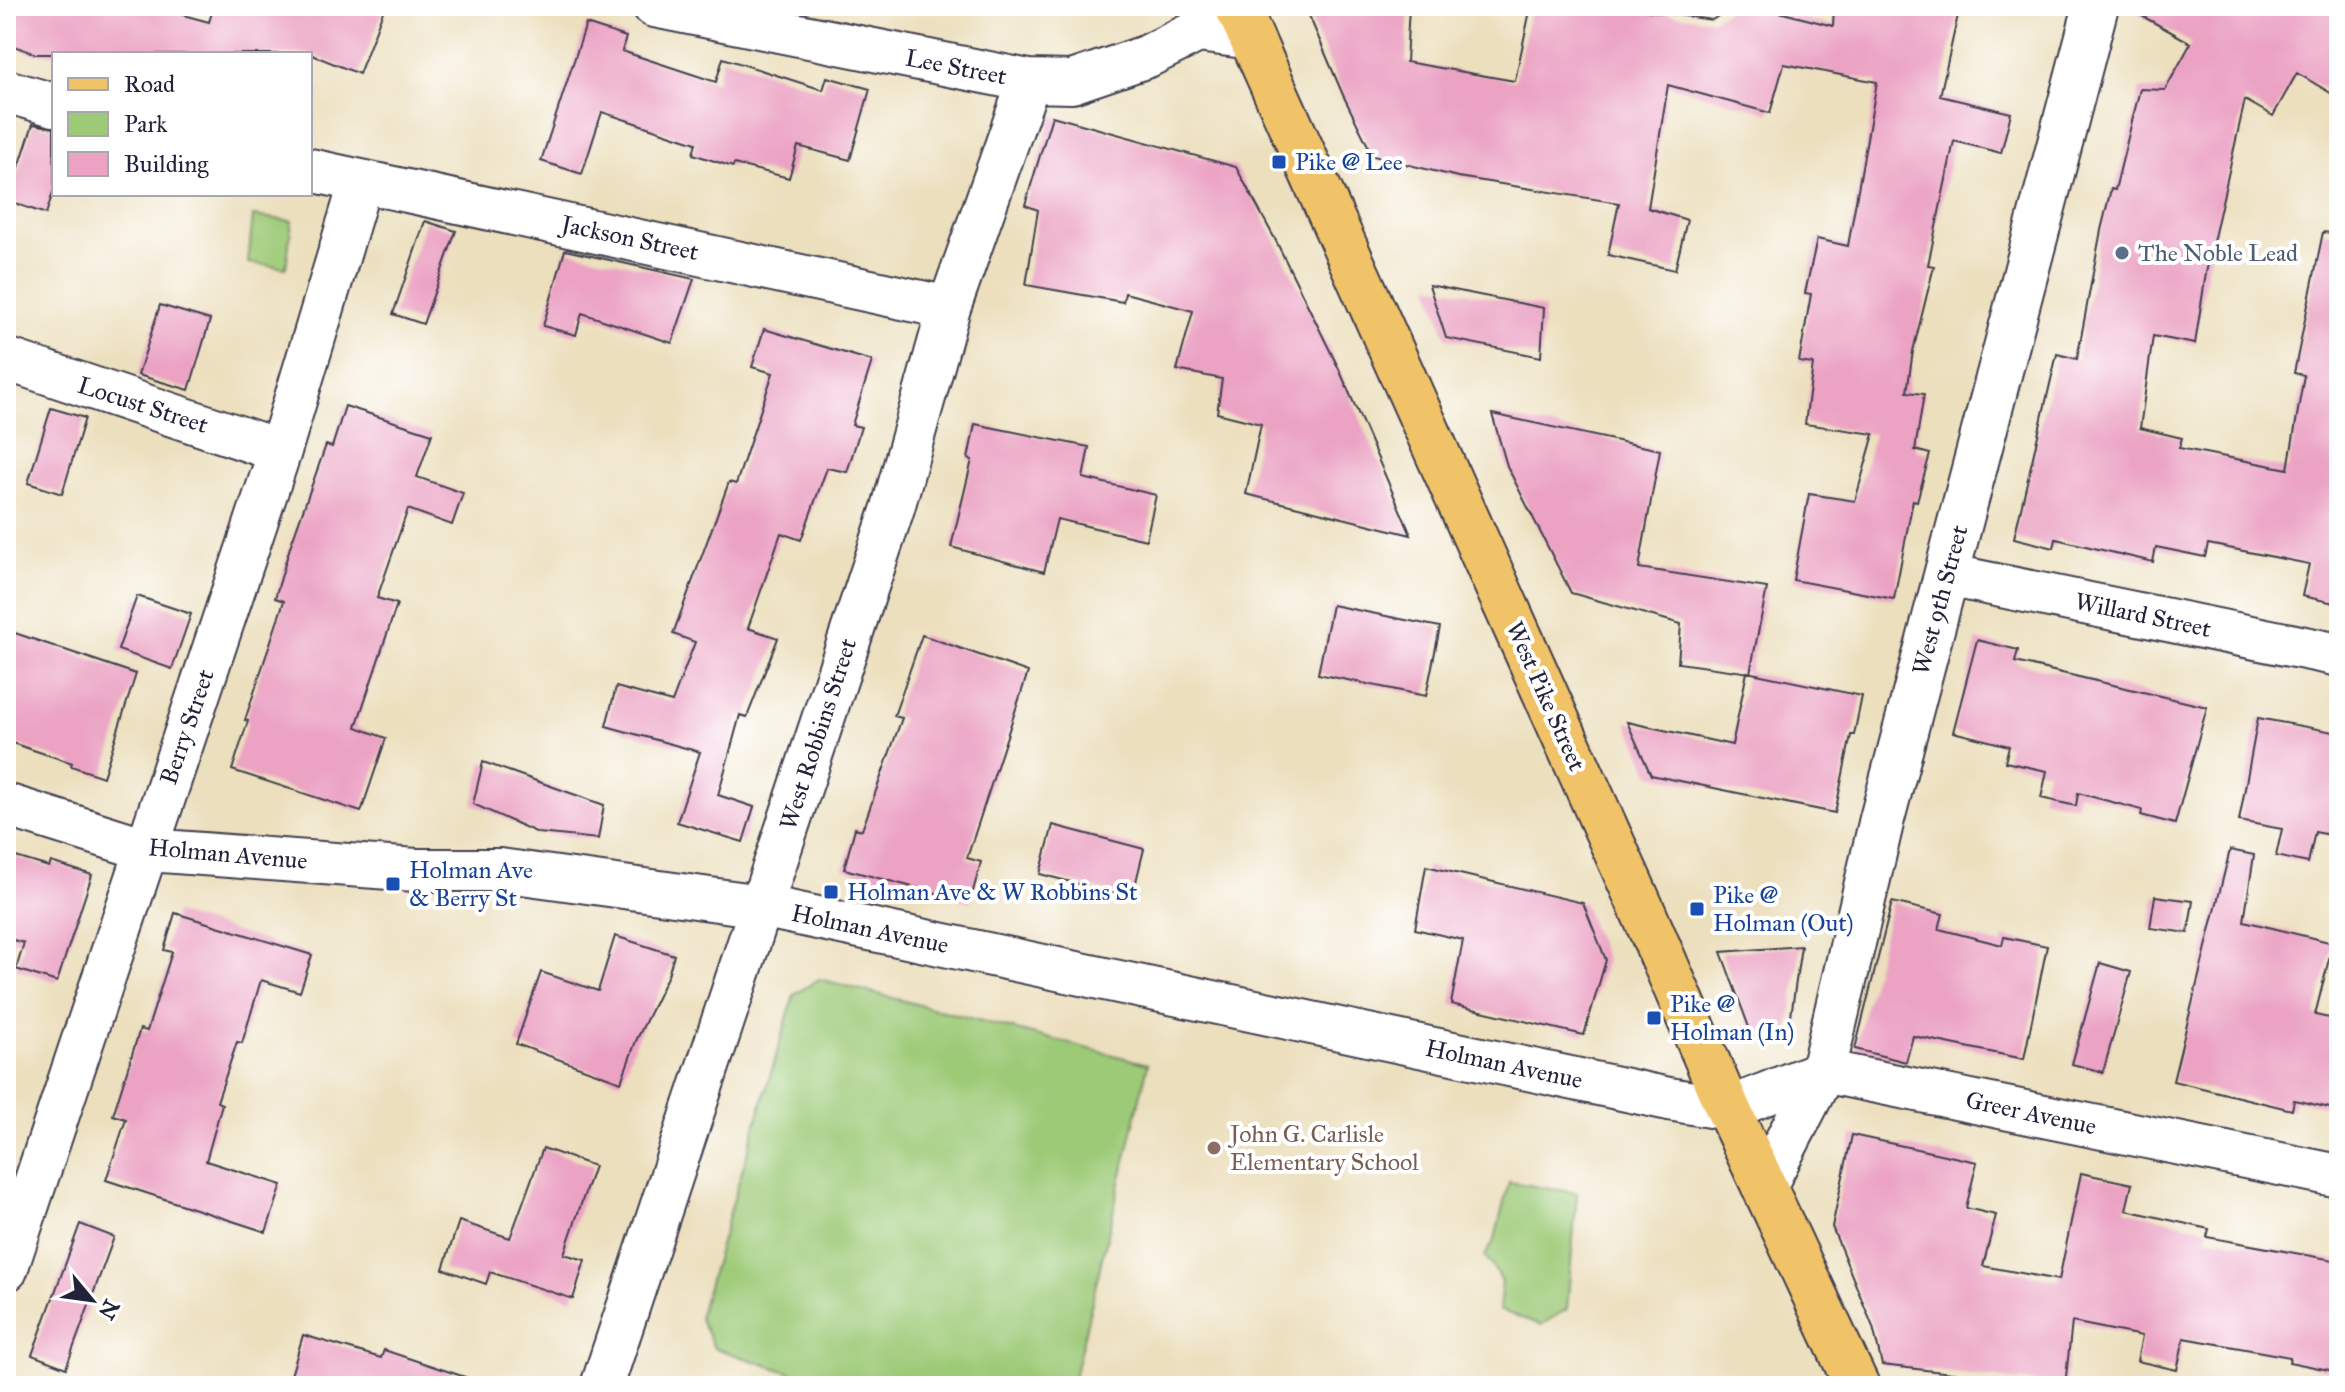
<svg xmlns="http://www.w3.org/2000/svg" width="2345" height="1392" viewBox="0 0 2345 1392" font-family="'IM FELL Great Primer',serif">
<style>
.green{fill:#9dca77;stroke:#607659;stroke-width:2}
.building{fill:#eba2c3}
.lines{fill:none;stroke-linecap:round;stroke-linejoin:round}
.minor-casing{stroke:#403e4e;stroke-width:46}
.tertiary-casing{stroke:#403e4e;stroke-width:48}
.primary-casing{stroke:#403e4e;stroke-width:48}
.minor{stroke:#fff;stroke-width:42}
.tertiary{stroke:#fff;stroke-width:44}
.primary{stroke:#f1c369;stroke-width:44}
.transit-dot{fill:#1a4fb4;stroke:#fff;stroke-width:3}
.service-dot{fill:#5c6f8a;stroke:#fff;stroke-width:3}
.education-dot{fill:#8d6e63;stroke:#fff;stroke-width:3}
.labels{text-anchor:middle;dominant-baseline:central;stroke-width:8;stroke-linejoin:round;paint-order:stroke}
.street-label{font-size:24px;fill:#22223b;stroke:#fff}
.transit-label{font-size:24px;fill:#164399;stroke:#fff;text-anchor:start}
.service-label{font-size:24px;fill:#4e5e75;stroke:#fff;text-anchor:start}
.education-label{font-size:24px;fill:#785e54;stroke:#fff;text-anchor:start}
</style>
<rect width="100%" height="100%" fill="#fff"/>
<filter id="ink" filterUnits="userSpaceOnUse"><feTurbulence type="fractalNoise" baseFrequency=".0125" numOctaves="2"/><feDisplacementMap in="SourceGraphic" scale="16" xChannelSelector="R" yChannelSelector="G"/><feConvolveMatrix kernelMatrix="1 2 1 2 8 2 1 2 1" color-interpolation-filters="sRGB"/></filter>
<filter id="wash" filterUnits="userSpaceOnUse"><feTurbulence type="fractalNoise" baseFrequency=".006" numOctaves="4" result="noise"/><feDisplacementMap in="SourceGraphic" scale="32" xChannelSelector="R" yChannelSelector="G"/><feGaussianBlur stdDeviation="1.8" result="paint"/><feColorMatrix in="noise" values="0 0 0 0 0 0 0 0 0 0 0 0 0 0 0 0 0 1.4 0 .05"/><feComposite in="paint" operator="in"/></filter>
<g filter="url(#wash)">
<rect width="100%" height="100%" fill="#ecdfbd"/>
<!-- green -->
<path class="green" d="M 253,216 L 292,221 L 286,268 L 248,263 Z
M 819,979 L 1148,1064 L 1072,1386 L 831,1386 L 714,1348 L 699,1317 L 794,995 Z
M 1509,1182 L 1577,1193 L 1567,1309 L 1541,1325 L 1499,1310 L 1502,1281 L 1485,1256 L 1495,1239 Z"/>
<g id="blocks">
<!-- building -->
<path class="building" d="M 19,6 L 150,6 L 209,22 L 214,6 L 385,6 L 359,74 L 310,54 L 35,54 L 6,43 Z
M 1305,6 L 1409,6 L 1406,62 L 1515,81 L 1531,6 L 1615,6 L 1712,20 L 1734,6 L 1756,6 L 1833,26 L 1834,6 L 1960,6 L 1940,96 L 2011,113 L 2001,153 L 1954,141 L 1928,265 L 1934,266 L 1913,351 L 1907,392 L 1924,394 L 1915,450 L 1930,454 L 1917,501 L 1913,500 L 1894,599 L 1793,580 L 1809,494 L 1855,501 L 1874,434 L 1805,424 L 1813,364 L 1799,362 L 1811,294 L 1805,293 L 1817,239 L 1848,246 L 1877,82 L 1784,64 L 1770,113 L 1668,85 L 1648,208 L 1687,220 L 1675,270 L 1608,255 L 1619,203 L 1458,177 L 1373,156 L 1343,95 Z
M 2124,6 L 2339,6 L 2339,98 L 2297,73 L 2273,116 L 2245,100 L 2206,273 L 2195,344 L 2153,336 L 2140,428 L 2182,438 L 2179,448 L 2288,469 L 2304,375 L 2294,373 L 2323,232 L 2339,234 L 2339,604 L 2302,596 L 2309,564 L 2208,544 L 2205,557 L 2156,547 L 2153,562 L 2056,539 L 2054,548 L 2014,538 L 2057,354 L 2077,359 L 2101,230 L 2111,189 L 2115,190 L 2140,89 L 2165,90 L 2191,43 Z
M 586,24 L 626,37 L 622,51 L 716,82 L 723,58 L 823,90 L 827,77 L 870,89 L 850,160 L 798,146 L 789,178 L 734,164 L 733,167 L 693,154 L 696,143 L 602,112 L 582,174 L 541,161 Z
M 1052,116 L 1236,167 L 1276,241 L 1339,369 L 1411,535 L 1246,494 L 1261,424 L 1217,413 L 1222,379 L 1177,370 L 1193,311 L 1125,293 L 1123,302 L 1026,285 L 1038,210 L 1025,205 Z
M 33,124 L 54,128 L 54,189 L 46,214 L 8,201 Z
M 425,221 L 456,231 L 423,324 L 393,314 Z
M 565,250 L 694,279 L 672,343 L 582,313 L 576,335 L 543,326 Z
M 1429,285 L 1544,308 L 1541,357 L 1446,338 Z
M 160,305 L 210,320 L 189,390 L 138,375 Z
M 764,329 L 872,361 L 852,425 L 861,427 L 847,472 L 827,468 L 801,540 L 781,533 L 748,628 L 778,638 L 747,717 L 740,715 L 718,795 L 754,807 L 743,842 L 677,822 L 700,752 L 606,726 L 616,687 L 672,702 L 695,642 L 673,634 L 729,482 L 736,484 L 773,373 L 752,367 Z
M 345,406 L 432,434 L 417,477 L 463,493 L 452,525 L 408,509 L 377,598 L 397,604 L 356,727 L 386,738 L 361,812 L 232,770 L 248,721 L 245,720 L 284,601 L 275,598 L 290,547 L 326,445 L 332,447 Z
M 51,408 L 85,418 L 62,494 L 28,483 Z
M 1492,414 L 1660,450 L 1639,568 L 1767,588 L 1750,673 L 1678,663 L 1681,624 L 1571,593 L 1507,466 Z
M 975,424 L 1089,447 L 1083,478 L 1156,495 L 1146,540 L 1057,519 L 1044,572 L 951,547 L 972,460 L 968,459 Z
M 137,596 L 191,614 L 172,669 L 118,650 Z
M 1332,605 L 1440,627 L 1426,696 L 1318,674 Z
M 6,630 L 136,674 L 103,777 L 71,766 L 72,763 L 6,741 Z
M 922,635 L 1028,672 L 967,858 L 981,862 L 970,902 L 844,869 L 855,828 L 862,830 L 902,718 L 894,716 Z
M 1977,640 L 2018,650 L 2015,662 L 2207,707 L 2175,824 L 2141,815 L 2142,810 L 2078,793 L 2076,806 L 2041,798 L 2047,771 L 2005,762 L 2009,746 L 1953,732 Z
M 1747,672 L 1862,696 L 1854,735 L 1851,735 L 1835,813 L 1651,775 L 1627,722 L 1732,745 Z
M 2258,718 L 2339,733 L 2339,837 L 2315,832 L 2308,863 L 2276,856 L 2282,829 L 2239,821 Z
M 483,762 L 604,805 L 598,839 L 538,833 L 473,804 Z
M 1053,825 L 1144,849 L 1132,898 L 1040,874 Z
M 2230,850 L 2254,855 L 2244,921 L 2333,943 L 2315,1015 L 2339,1020 L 2339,1110 L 2294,1100 L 2292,1110 L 2173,1081 Z
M 6,854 L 49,867 L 51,862 L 92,875 L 57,982 L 16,969 L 24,943 L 6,938 Z
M 1426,866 L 1583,903 L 1606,960 L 1584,1035 L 1451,1004 L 1463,940 L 1415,929 Z
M 2155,896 L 2193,901 L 2188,933 L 2150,928 Z
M 1892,902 L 1943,914 L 1939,929 L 2002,945 L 2004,937 L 2047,946 L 2024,1059 L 1913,1036 L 1906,1062 L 1855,1049 Z
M 175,913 L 312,955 L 300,992 L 261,980 L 242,1043 L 237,1042 L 217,1102 L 222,1104 L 206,1161 L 282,1185 L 266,1232 L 106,1180 L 126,1119 L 113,1115 L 140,1029 L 147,1031 L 172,952 L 164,950 Z
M 615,936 L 674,955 L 668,975 L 636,1041 L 621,1082 L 516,1044 L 541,972 L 598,991 Z
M 1801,946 L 1788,1037 L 1753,1038 L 1721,952 Z
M 2100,963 L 2131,972 L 2103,1072 L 2072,1064 Z
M 1852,1135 L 1977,1162 L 1966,1208 L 1996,1215 L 1983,1266 L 2059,1280 L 2081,1173 L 2132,1184 L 2126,1210 L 2209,1229 L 2207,1237 L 2339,1261 L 2339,1372 L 2289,1362 L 2290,1357 L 2184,1338 L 2177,1370 L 2137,1361 L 2142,1336 L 2072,1322 L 2065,1386 L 1882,1365 L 1873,1327 L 1832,1227 Z
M 543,1148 L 594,1166 L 564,1254 L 585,1260 L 573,1299 L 490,1272 L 486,1284 L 443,1269 L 459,1221 L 510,1238 Z
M 80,1224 L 114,1237 L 66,1368 L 32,1355 Z
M 303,1335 L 381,1358 L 384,1350 L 474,1380 L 473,1386 L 288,1386 Z"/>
</g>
</g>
<g filter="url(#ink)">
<use href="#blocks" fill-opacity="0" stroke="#403e4e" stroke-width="2"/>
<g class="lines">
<!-- minor casing -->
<g class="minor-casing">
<path id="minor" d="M 654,6 L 1029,81 L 1072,82 L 1148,56 L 1198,31 L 1252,38
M 6,91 L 54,105
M 310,170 L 949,308
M 6,359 L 280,451
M 1947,575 L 2339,655
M 6,805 L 149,850 L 416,870 L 500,870 L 761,906 L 1669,1099 L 1728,1109 L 1823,1071 L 2339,1176
M 6,1270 L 280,451 L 361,181
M 602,1386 L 893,508 L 949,308 L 1029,81"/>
</g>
<!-- tertiary casing -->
<g class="tertiary-casing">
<path id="tertiary" d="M 1764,1186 L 1823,1071 L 1882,819 L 2096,6"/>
</g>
<!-- primary casing -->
<g class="primary-casing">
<path id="primary" d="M 1237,6 L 1641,907 L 1728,1109 L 1857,1386"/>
</g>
<!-- minor -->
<use href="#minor" class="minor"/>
<!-- tertiary -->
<use href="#tertiary" class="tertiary"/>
<!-- primary -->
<use href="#primary" class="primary"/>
</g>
</g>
<!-- markers -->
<g class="transit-dot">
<rect x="1271" y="154" width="16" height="16" rx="4"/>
<rect x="385" y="876" width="16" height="16" rx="4"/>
<rect x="823" y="884" width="16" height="16" rx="4"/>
<rect x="1689" y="901" width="16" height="16" rx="4"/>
<rect x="1646" y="1010" width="16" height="16" rx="4"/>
</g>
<circle class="service-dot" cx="2122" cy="253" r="8"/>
<circle class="education-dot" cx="1214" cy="1148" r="8"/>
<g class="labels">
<!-- street labels -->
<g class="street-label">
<text transform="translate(956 67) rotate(11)">Lee Street</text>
<text transform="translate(630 238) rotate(12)">Jackson Street</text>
<text transform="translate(143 405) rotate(18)">Locust Street</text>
<text transform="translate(1940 600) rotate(-75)">West 9th Street</text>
<text transform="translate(2143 615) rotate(12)">Willard Street</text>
<text transform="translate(1546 696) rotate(66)">West Pike Street</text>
<text transform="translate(187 727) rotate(-71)">Berry Street</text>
<text transform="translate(818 734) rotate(-72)">West Robbins Street</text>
<text transform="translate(228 854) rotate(5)">Holman Avenue</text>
<text transform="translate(870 929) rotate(12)">Holman Avenue</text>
<text transform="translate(1504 1064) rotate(12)">Holman Avenue</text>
<text transform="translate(2031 1113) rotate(12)">Greer Avenue</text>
</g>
<!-- transit labels -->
<g class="transit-label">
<text x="1295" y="162">Pike @ Lee</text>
<text x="409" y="870">Holman Ave<tspan x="409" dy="28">&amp; Berry St</tspan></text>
<text x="847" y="892">Holman Ave &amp; W Robbins St</text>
<text x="1713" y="895">Pike @<tspan x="1713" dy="28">Holman (Out)</tspan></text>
<text x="1670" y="1004">Pike @<tspan x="1670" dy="28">Holman (In)</tspan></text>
</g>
<!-- service labels -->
<g class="service-label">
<text x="2138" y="253">The Noble Lead</text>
</g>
<!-- education labels -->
<g class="education-label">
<text x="1230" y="1134">John G. Carlisle<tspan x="1230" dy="28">Elementary School</tspan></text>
</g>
</g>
<!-- margin -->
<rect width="2345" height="1392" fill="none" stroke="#fff" stroke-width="32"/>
<!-- legend -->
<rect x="52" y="52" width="260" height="144" fill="#ffffff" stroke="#a7a7b1" stroke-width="2"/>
<rect x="68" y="78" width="40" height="12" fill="#f1c369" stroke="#a7a7b1" stroke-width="2"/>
<text x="124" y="92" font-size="24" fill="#22223b">Road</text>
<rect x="68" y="112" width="40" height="24" fill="#9dca77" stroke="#a7a7b1" stroke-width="2"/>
<text x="124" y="132" font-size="24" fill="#22223b">Park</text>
<rect x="68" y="152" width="40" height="24" fill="#eba2c3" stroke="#a7a7b1" stroke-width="2"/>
<text x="124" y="172" font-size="24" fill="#22223b">Building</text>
<!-- north arrow -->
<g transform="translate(92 1300) rotate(119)" stroke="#ffffff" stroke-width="6" paint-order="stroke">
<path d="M0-6L14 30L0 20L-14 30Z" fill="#22223b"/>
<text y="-12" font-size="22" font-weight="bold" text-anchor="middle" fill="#22223b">N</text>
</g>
</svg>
